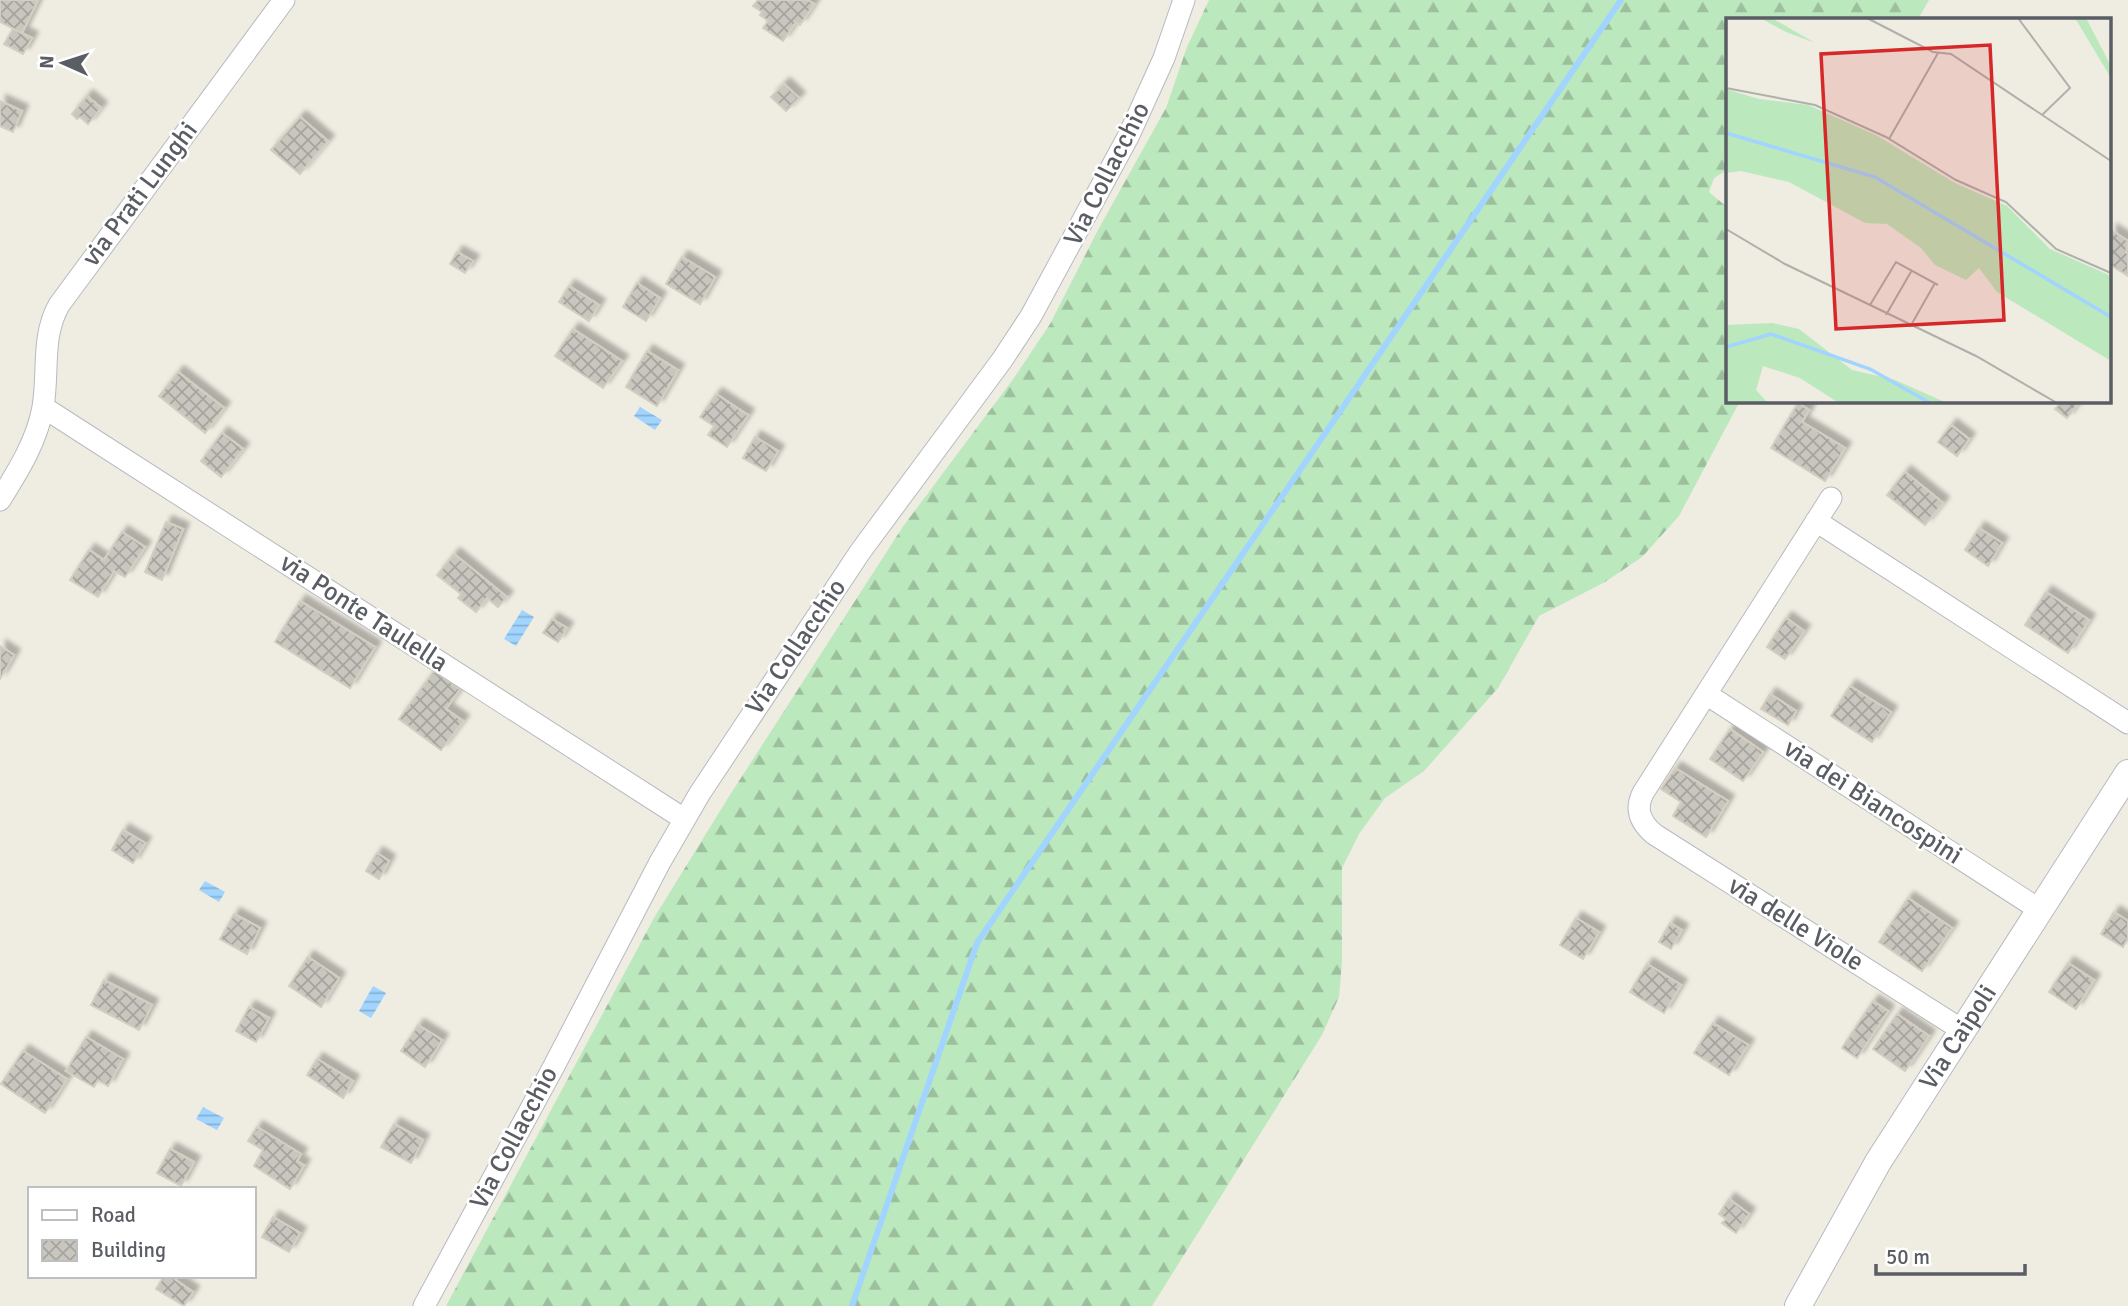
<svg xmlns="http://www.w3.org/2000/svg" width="2128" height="1306" viewBox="0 0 2128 1306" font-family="Signika,sans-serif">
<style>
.forest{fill:url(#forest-firs)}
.water{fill:url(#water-rules)}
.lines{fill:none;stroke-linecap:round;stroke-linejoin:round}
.stream{stroke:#a1d5ff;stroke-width:6}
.building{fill:url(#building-cross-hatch);stroke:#d4cec0;stroke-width:2;filter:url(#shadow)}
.minor-casing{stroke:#b7bac0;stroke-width:23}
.tertiary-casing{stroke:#b7bac0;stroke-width:28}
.minor{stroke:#fff;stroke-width:21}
.tertiary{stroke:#fff;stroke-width:26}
.labels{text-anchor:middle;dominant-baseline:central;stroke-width:5;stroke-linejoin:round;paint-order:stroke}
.street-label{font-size:26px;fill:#5a5e64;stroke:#fff}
.inset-river{fill:none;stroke:#a1d5ff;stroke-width:3.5}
.inset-road{fill:none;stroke:#afafac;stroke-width:2}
.view{fill:#d62828;fill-opacity:0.15;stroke:#d62828;stroke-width:3.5}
.inset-edge{fill:none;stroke:#5a5e64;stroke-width:3.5}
</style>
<defs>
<pattern id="forest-firs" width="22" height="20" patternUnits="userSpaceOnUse" patternTransform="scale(1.75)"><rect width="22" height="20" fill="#bce8bd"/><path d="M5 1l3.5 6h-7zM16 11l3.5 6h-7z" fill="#9cbf9d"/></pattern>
<pattern id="water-rules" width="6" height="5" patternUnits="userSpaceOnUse" patternTransform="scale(1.75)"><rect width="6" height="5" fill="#a1d5ff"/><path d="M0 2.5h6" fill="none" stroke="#86b0d2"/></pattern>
<pattern id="building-cross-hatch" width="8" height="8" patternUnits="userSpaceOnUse" patternTransform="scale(1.75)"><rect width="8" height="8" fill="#c9c6bf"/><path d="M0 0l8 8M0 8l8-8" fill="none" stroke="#a6a49f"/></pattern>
<filter id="shadow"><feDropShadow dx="6" dy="-6" stdDeviation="2" flood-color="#0004"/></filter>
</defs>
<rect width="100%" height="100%" fill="#efece2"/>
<!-- forest -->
<path class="forest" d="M 1209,0 L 1929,0 L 1918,19 L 1727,19 L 1727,170 L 1714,178 L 1709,192 L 1727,207 L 1727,401 L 1740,401 L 1679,516 L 1642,557 L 1605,582 L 1539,616 L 1498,688 L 1424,771 L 1385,798 L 1359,834 L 1342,868 L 1342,962 L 1339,997 L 1322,1035 L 1152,1306 L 446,1306 L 654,918 L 728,798 L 902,528 L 1014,378 L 1050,324 L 1098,230 L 1166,108 L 1187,47 Z"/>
<!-- water -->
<path class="water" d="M 640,407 L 662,420 L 655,430 L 634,416 Z
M 522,610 L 534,617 L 516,646 L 504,639 Z
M 205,881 L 225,892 L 219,902 L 199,890 Z
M 373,986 L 386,993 L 371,1018 L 359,1011 Z
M 203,1107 L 224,1118 L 217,1130 L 196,1119 Z"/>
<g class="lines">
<!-- stream -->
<path class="stream" d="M 852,1306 L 977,943 L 1621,0"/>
</g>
<!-- building -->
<path class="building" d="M 0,0 L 38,0 L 22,33 L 0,22 Z
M 758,0 L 808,0 L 814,4 L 800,25 L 796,22 L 783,41 L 763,28 L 768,21 L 760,15 L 762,12 L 753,6 Z
M 13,29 L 32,38 L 23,54 L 4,44 Z
M 784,84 L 799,98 L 786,111 L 771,97 Z
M 87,96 L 101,108 L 88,124 L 80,117 L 77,119 L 72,114 Z
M 0,101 L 22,111 L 13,132 L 0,126 Z
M 300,117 L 328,141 L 300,174 L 271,150 Z
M 2111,230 L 2128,241 L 2126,252 L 2128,254 L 2128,276 L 2109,264 Z
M 457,252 L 473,261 L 465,273 L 450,264 Z
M 682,257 L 715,277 L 700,304 L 666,284 Z
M 637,283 L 660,298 L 646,321 L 623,307 Z
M 569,286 L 599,305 L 589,321 L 559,302 Z
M 573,329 L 622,361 L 603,388 L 555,356 Z
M 647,351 L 678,370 L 657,406 L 626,387 Z
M 178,372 L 224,408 L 205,433 L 159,396 Z
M 716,394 L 748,415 L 727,447 L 708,435 L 714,426 L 700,417 Z
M 2062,401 L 2080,401 L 2067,418 L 2055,409 Z
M 1798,403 L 1809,410 L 1802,422 L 1845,448 L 1825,481 L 1771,448 Z
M 1951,425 L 1969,439 L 1957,456 L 1938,442 Z
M 222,433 L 243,449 L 221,477 L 201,461 Z
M 755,437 L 778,451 L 766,471 L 743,458 Z
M 1905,472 L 1943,503 L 1925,525 L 1887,495 Z
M 166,522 L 183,529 L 162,580 L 145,572 Z
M 1979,528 L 2002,543 L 1988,566 L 1965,550 Z
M 122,532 L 145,547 L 125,577 L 114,571 L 98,597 L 70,580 L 89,550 L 104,560 Z
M 454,554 L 507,597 L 498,607 L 487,598 L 476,612 L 458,598 L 461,594 L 437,575 Z
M 2046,592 L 2089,620 L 2068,653 L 2025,625 Z
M 300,601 L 375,647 L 350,688 L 275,642 Z
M 1786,618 L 1804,631 L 1785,659 L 1767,647 Z
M 552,619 L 567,628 L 558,642 L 543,633 Z
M 0,646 L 14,655 L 0,679 Z
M 434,671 L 460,689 L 446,709 L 463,721 L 441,750 L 399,719 Z
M 1850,686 L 1891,712 L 1872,742 L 1831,716 Z
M 1770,694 L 1796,711 L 1788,725 L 1761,709 Z
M 1730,729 L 1763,752 L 1743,781 L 1710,759 Z
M 1675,768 L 1728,801 L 1706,837 L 1673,816 L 1681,802 L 1661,789 Z
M 123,830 L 145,843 L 133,863 L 112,850 Z
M 377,853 L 389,861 L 379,879 L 366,871 Z
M 1908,898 L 1952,928 L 1922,971 L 1879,942 Z
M 2114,912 L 2128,921 L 2128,938 L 2123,947 L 2101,934 Z
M 234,914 L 260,928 L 247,954 L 220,939 Z
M 1576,918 L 1599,932 L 1583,959 L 1560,945 Z
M 1670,923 L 1682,930 L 1671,949 L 1659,942 Z
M 308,957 L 339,978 L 321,1007 L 289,986 Z
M 2068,963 L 2094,980 L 2076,1009 L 2049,992 Z
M 1647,964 L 1681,985 L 1664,1013 L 1630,992 Z
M 104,980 L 152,1005 L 139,1030 L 91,1005 Z
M 1873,1001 L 1888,1011 L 1857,1058 L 1842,1048 Z
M 249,1007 L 269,1018 L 256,1042 L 236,1031 Z
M 1897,1014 L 1929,1036 L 1905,1071 L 1873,1049 Z
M 1713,1023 L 1748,1045 L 1729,1075 L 1694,1053 Z
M 418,1025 L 442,1040 L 425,1067 L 401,1051 Z
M 86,1037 L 123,1059 L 108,1086 L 98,1080 L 94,1087 L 66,1071 Z
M 23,1051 L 67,1079 L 45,1113 L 1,1084 Z
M 317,1059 L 353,1081 L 343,1098 L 307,1075 Z
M 394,1124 L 423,1140 L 411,1163 L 381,1147 Z
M 257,1127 L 301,1154 L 297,1161 L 304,1165 L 290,1189 L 254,1166 L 263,1150 L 248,1141 Z
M 170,1149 L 194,1162 L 181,1186 L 157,1173 Z
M 1729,1199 L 1749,1214 L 1736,1233 L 1722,1223 L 1726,1219 L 1719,1214 Z
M 273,1217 L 300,1233 L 289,1252 L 262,1237 Z
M 164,1276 L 170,1276 L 193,1292 L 184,1306 L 156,1289 Z"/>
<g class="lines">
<!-- minor casing -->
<g class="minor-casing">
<path id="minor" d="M 43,407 L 684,819
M 1831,498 L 1643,793 C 1635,809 1640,822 1654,834 L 1962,1030
M 0,500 C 18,471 37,441 43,407 C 49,372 41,337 59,305 L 284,0
M 1816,521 L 2128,723
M 1706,694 L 2040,910
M 424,1306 L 554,1066 L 660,862 L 700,793 L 860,552 L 1002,360 L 1031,316 L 1129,135 L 1164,58 L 1184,0"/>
</g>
<!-- tertiary casing -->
<g class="tertiary-casing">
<g id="tertiary">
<path id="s1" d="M 1798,1306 L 1878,1162 L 2128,773"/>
</g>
</g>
<!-- minor -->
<use href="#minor" class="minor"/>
<!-- tertiary -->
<use href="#tertiary" class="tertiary"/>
</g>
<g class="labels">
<!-- street labels -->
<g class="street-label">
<text transform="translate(1107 174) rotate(-63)">Via Collacchio</text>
<text transform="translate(140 194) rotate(-53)">via Prati Lunghi</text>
<text transform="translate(364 613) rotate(33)">via Ponte Taulella</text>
<text transform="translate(796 647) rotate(-56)">Via Collacchio</text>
<text transform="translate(1873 802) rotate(33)">via dei Biancospini</text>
<text transform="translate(1796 924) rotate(32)">via delle Viole</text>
<text stroke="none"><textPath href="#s1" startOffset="313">Via Caipoli</textPath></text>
<text transform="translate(514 1138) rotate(-62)">Via Collacchio</text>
</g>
</g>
<!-- overview -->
<g transform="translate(1726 18)">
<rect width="385" height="385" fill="#efece2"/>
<path d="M 34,0 L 46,0 L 89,25 L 60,14 ZM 349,0 L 360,0 L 385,48 L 385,60 ZM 0,71 L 33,81 L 82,87 L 150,117 L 229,165 L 281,188 L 324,231 L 385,258 L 385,343 L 271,274 L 253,250 L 240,262 L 209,247 L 195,230 L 161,206 L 139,205 L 63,164 L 15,153 L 0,155 ZM 46,305 L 73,311 L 126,352 L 169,362 L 221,385 L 113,385 L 74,360 L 37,348 L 30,372 L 42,385 L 0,385 L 0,307 Z" fill="#bce8bd"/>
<path class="inset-river" d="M 0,115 L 149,159 L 385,299M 0,329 L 45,316 L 144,351 L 204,385"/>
<path class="inset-road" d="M 141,0 L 207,34 L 225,36 L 385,143M 292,0 L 344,70 L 316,97M 0,70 L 89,87 L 160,119 L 230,162 L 280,184 L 330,231 L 385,255M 163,121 L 212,35M 0,211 L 59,246 L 250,338 L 331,385M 144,287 L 170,244 L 212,267M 160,297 L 186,252M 184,309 L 209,265"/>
<path class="view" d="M 264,27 L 278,302 L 110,311 L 95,36 Z"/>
<rect width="385" height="385" class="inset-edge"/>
</g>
<!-- legend -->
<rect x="28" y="1187" width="228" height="91" fill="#ffffff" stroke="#bdbfc1" stroke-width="2"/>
<rect x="42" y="1210" width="35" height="10" fill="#ffffff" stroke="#bdbfc1" stroke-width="2"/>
<text x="91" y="1222" font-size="21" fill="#5a5e64">Road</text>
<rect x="42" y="1240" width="35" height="21" fill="url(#building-cross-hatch)" stroke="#bdbfc1" stroke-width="2"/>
<text x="91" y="1257" font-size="21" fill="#5a5e64">Building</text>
<!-- north arrow -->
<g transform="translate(63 63) rotate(273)" stroke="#ffffff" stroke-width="5" paint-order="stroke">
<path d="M0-5L12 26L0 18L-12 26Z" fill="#5a5e64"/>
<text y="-10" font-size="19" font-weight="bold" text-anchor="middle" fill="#5a5e64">N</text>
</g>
<!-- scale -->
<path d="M1876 1264v10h149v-10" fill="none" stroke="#5a5e64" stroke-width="3.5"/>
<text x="1886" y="1264" font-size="21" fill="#5a5e64" stroke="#ffffff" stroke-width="5" paint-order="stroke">50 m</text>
</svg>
